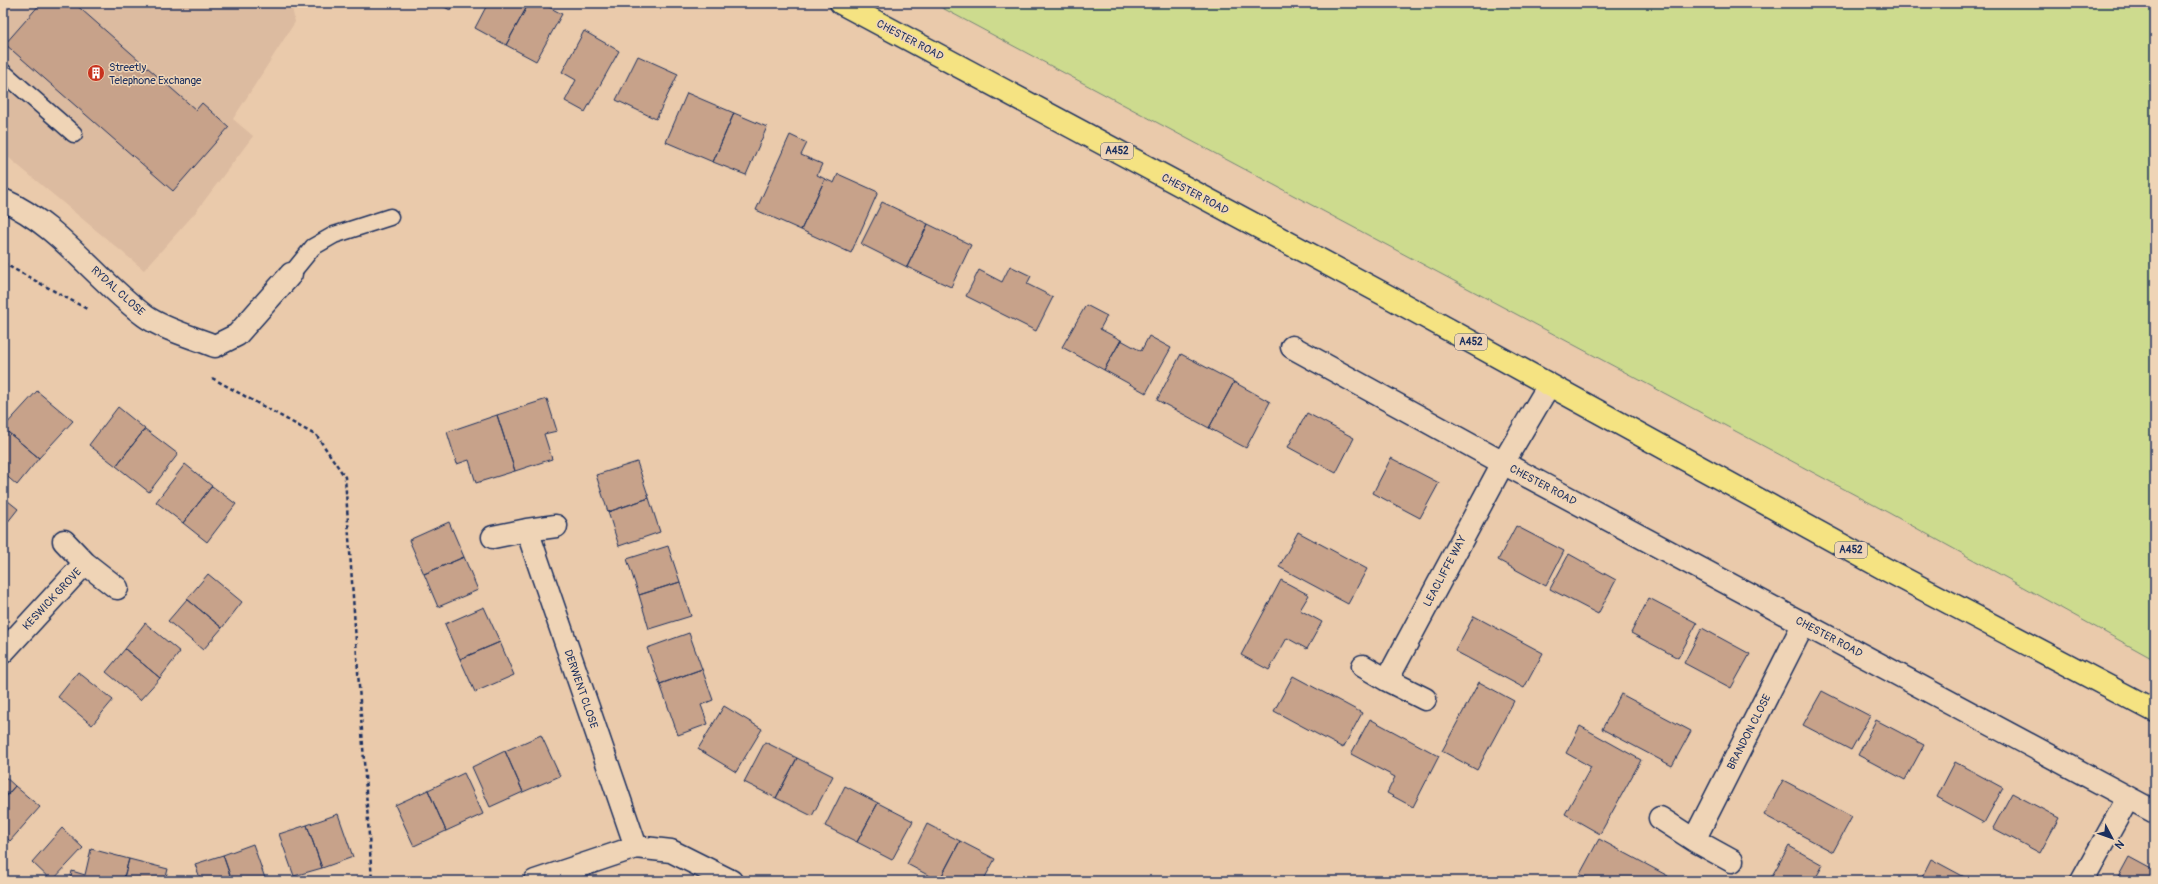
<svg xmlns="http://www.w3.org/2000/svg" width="2158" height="884" viewBox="0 0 2158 884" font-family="Pangolin,sans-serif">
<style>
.built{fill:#dcbba0}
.green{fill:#cddb8e;stroke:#748576}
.building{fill:#c7a28a;stroke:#1b2f5e}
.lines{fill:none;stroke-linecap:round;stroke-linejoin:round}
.service-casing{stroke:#1b2f5e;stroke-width:19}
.minor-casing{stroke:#1b2f5e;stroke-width:25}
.trunk-casing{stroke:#1b2f5e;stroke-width:25}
.path{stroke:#1b2f5e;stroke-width:2.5;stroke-dasharray:4 3;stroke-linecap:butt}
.service{stroke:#efd4b6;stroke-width:16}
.minor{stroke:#efd4b6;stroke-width:22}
.trunk{stroke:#f5e382;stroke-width:22}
.labels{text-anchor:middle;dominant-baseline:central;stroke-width:3;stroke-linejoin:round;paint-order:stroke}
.shield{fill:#efd4b6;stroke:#5b6078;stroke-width:1}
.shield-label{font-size:10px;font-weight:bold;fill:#1b2f5e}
.street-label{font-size:11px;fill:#1b2f5e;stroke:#efd4b6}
.poi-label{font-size:11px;fill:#1b2f5e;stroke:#efd4b6;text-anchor:start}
</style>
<rect width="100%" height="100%" fill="#eacaab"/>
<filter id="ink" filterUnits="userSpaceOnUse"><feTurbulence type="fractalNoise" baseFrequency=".025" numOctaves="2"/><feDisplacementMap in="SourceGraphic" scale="8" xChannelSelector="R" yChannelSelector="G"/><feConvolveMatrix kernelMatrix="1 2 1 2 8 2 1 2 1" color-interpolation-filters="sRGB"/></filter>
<g filter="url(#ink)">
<!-- built -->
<path class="built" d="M 3,3 L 291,3 L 295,22 L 233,119 L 253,136 L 195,213 L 144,270 L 3,153 Z"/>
<!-- green -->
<path class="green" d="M 933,3 L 2155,3 L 2155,660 L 1889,513 Z"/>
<!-- building -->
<path class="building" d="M 41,3 L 74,3 L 196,110 L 202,103 L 229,127 L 173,191 L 5,44 Z
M 143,3 L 154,3 L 150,8 Z
M 437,3 L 454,3 L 450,10 Z
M 488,3 L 529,3 L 506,45 L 475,28 Z
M 529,3 L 541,3 L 562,14 L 536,61 L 506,45 Z
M 584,31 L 619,51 L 585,112 L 565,101 L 576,80 L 562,72 Z
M 638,56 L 678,74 L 656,119 L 616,100 Z
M 687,93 L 734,113 L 713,162 L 666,142 Z
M 734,113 L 767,127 L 746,175 L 713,162 Z
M 790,135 L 807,143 L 801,155 L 822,164 L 817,175 L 825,179 L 801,230 L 756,210 Z
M 838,174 L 878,192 L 851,253 L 801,230 L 825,179 L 834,183 Z
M 882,202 L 928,224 L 907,267 L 861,244 Z
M 928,224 L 971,245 L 951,287 L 907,267 Z
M 1010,266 L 1031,276 L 1027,284 L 1053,297 L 1036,331 L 966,296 L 979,270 L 1002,282 Z
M 1086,305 L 1107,316 L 1100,329 L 1121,340 L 1104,370 L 1062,347 Z
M 1149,336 L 1171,348 L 1146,393 L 1104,370 L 1121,340 L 1141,351 Z
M 1181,354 L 1234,382 L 1209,428 L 1157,400 Z
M 1234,382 L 1270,402 L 1246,448 L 1209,428 Z
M 37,391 L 73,421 L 39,458 L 3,428 Z
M 547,399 L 557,431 L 544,434 L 552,459 L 515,471 L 497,415 Z
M 118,407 L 145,429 L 116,466 L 89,445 Z
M 1307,413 L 1354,438 L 1336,473 L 1288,447 Z
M 497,415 L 515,471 L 476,483 L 469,460 L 457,464 L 447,432 Z
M 3,428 L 39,458 L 17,485 L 3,473 Z
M 145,429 L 178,454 L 149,492 L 116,466 Z
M 1391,458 L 1439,483 L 1420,518 L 1373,493 Z
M 637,462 L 649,498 L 608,512 L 596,475 Z
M 185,464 L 212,486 L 183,523 L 156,502 Z
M 212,486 L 236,504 L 207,542 L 183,523 Z
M 3,497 L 18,509 L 3,528 Z
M 649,498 L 660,532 L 619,546 L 608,512 Z
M 449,522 L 464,557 L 424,574 L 409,540 Z
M 1516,526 L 1564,551 L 1546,586 L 1498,560 Z
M 1298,532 L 1367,569 L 1348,604 L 1279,567 Z
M 668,546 L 680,582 L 639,595 L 627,559 Z
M 1569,554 L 1616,580 L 1598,614 L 1550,589 Z
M 464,557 L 478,590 L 438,607 L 424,574 Z
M 208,574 L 242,602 L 222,628 L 187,599 Z
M 1281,580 L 1309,595 L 1300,610 L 1322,622 L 1307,649 L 1287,638 L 1269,670 L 1241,655 Z
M 680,582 L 691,616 L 649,629 L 639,595 Z
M 1649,598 L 1697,623 L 1678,658 L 1631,633 Z
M 187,599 L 222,628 L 203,650 L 168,621 Z
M 484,607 L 500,642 L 460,659 L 445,624 Z
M 1474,616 L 1543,653 L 1524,688 L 1455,651 Z
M 145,623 L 180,652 L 160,678 L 125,649 Z
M 1702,628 L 1750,654 L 1731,688 L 1684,663 Z
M 689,633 L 702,669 L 660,684 L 647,648 Z
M 500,642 L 514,675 L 475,692 L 460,659 Z
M 125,649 L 160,678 L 140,700 L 106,672 Z
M 702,669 L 713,700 L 701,705 L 708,724 L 678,735 L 660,684 Z
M 78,672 L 113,700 L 92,725 L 58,697 Z
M 1293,676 L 1362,713 L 1343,748 L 1274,711 Z
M 1479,682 L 1514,701 L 1477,770 L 1442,751 Z
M 1822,691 L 1870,716 L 1851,750 L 1803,725 Z
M 1621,694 L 1691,731 L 1672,766 L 1602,729 Z
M 724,706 L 762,729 L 736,772 L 698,749 Z
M 1370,719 L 1439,756 L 1413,807 L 1387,793 L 1395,777 L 1351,754 Z
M 1876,720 L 1924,745 L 1905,780 L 1858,755 Z
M 1580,726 L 1641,760 L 1600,834 L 1565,814 L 1591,767 L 1566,753 Z
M 541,735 L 560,776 L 523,792 L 505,751 Z
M 765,742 L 797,758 L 776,798 L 744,782 Z
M 505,751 L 523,792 L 490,807 L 472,767 Z
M 797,758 L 833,776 L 812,816 L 776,798 Z
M 1955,762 L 2003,788 L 1984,823 L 1937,797 Z
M 464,773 L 483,814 L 446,831 L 428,790 Z
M 3,775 L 15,786 L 3,800 Z
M 1783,780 L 1852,817 L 1833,852 L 1764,815 Z
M 15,786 L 40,807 L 10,841 L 3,834 L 3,800 Z
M 845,786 L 878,803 L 857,842 L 825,826 Z
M 428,790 L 446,831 L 414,846 L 395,805 Z
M 2012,793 L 2059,818 L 2040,853 L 1993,828 Z
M 878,803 L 913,821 L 892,860 L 857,842 Z
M 338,814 L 353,857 L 322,868 L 307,825 Z
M 927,824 L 960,841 L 939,881 L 907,864 Z
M 307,825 L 322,868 L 294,876 L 279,834 Z
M 62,828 L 83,848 L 52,881 L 32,862 Z
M 1599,839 L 1668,876 L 1666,881 L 1593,881 L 1580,874 Z
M 960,841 L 995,859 L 983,881 L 939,881 Z
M 253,844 L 266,881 L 232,881 L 223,855 Z
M 1789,846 L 1823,865 L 1814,881 L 1769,881 Z
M 91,849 L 129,859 L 123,881 L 70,881 L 72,871 L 85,875 Z
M 223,855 L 232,881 L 201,881 L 195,864 Z
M 2129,857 L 2155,871 L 2155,881 L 2116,881 Z
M 129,859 L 168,869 L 165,881 L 123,881 Z
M 1931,859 L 1972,881 L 1920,881 Z"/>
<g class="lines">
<!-- service casing -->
<g class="service-casing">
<path id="service" d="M 3,72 L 74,134
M 291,274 L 313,247 L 334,235 L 390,217"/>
</g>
<!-- minor casing -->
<g class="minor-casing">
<path id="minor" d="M 3,200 C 60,225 96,280 145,316 C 161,328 195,338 215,346 L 237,335 L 291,274
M 1292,347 L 1503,463 L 2155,812
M 556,526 L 527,530 L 636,847
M 493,537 L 527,530
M 64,541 L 85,563
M 3,652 L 85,563 L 117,588
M 1363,666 L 1387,680 L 1503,463 L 1549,385
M 1387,680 L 1425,699
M 1660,818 L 1694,840 L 1804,623
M 1694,840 L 1732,861
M 535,881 L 636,847 L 671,851 L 731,881
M 2082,881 L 2128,798"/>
</g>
<!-- trunk casing -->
<g class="trunk-casing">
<path id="trunk" d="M 841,3 L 1393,299 L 1887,570 L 2155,711"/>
</g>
<!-- path -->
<path class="path" d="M 3,263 L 87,309
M 212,378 L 317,436 L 345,477 L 372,881"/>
<!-- service -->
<use href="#service" class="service"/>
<!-- minor -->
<use href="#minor" class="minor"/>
<!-- trunk -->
<use href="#trunk" class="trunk"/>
</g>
</g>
<!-- icons -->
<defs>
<g id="building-disc" transform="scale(0.9)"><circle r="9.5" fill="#c8321e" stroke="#efd4b6"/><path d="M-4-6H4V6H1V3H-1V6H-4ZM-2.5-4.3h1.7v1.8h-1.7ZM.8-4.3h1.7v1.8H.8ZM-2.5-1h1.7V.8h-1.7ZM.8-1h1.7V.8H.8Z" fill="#fff"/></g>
</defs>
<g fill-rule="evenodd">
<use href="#building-disc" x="96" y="73"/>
</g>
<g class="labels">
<!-- shield labels -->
<g class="shield">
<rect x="1101" y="143" width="32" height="16" rx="3"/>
<rect x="1455" y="334" width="32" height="16" rx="3"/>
<rect x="1835" y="542" width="32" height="16" rx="3"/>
</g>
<g class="shield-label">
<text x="1117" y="151">A452</text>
<text x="1471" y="342">A452</text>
<text x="1851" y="550">A452</text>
</g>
<!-- street labels -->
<g class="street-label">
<text transform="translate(910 40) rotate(28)">CHESTER ROAD</text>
<text transform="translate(1195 194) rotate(28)">CHESTER ROAD</text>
<text transform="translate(118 291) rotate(42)">RYDAL CLOSE</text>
<text transform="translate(1543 485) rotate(28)">CHESTER ROAD</text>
<text transform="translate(1445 571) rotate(-62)">LEACLIFFE WAY</text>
<text transform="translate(52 599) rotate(-47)">KESWICK GROVE</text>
<text transform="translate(1829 637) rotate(28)">CHESTER ROAD</text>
<text transform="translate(581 689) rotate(71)">DERWENT CLOSE</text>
<text transform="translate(1749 732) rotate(-63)">BRANDON CLOSE</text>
</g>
<!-- poi labels -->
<g class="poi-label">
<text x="109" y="67">Streetly<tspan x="109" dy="13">Telephone Exchange</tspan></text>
</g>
</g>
<!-- margin -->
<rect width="2158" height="884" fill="none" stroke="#efd4b6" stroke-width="16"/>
<rect x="8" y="8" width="2142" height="868" fill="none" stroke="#1b2f5e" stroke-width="1.5" filter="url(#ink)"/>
<!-- north arrow -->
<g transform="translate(2112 838) rotate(131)" stroke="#efd4b6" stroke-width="3" paint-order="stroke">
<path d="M0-3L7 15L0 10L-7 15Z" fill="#1b2f5e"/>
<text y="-6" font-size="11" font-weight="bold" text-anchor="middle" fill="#1b2f5e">N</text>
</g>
</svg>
